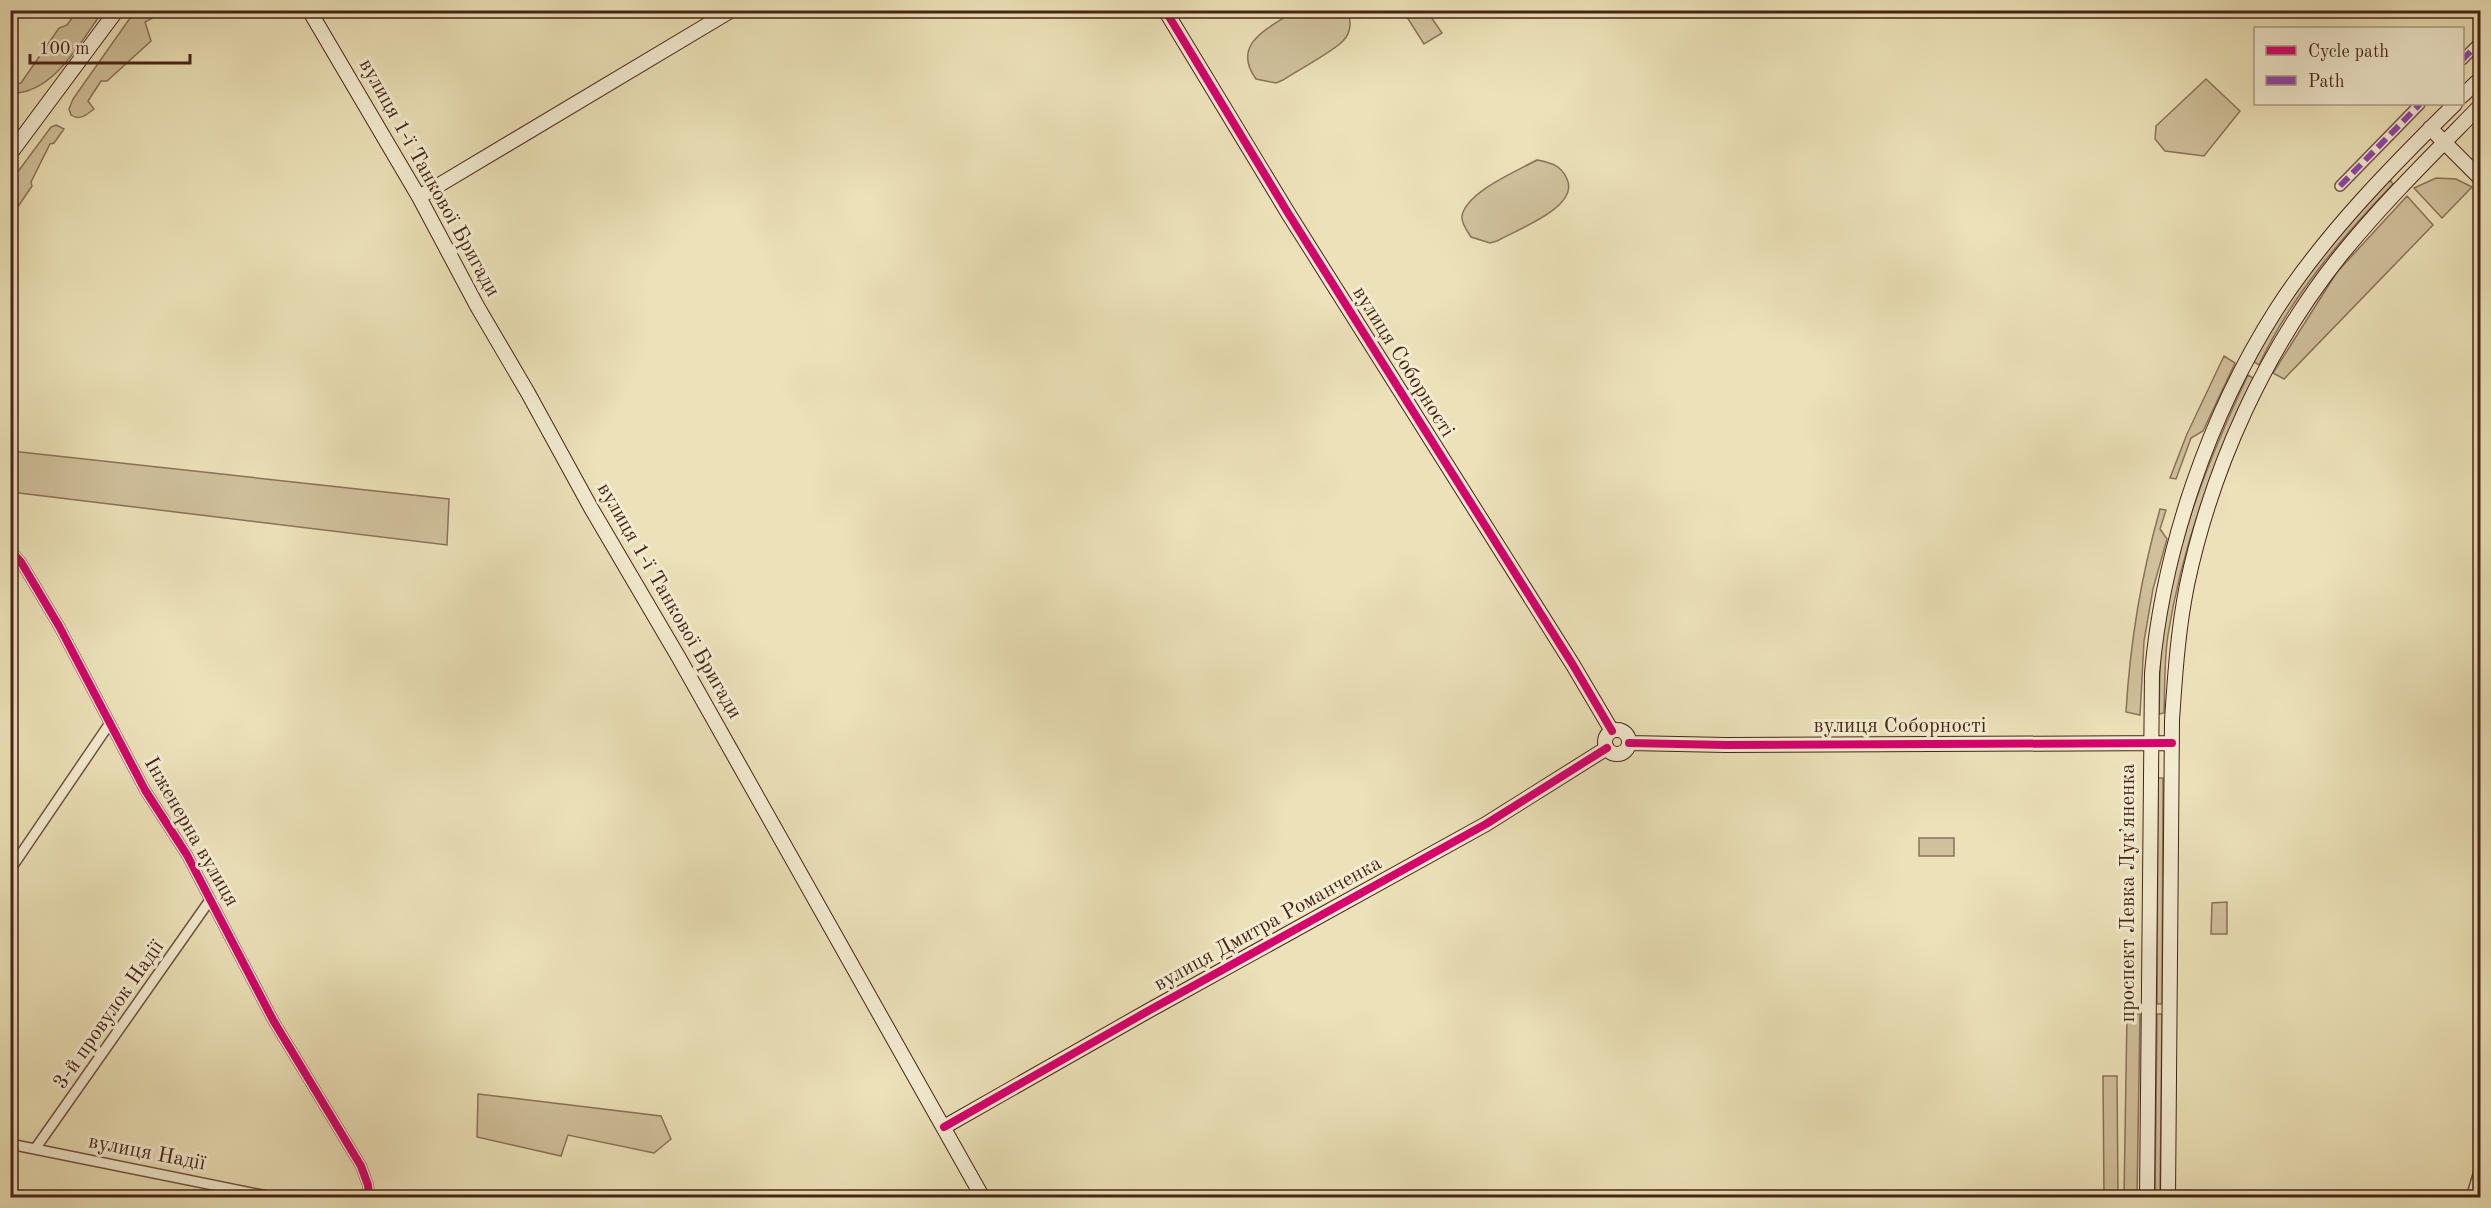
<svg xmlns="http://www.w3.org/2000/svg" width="2491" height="1208" viewBox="0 0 2491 1208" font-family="'Old Standard TT',serif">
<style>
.green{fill:#d0c19c;stroke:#8b7259;stroke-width:1.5}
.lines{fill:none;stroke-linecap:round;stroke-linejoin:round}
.street-casing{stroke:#70533e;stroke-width:12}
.secondary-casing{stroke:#462416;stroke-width:16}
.street{stroke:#f3ecd1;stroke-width:9}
.secondary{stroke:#f3ecd1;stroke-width:14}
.quiet{stroke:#8e44ad;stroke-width:6;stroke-dasharray:12 6;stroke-linecap:butt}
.cycleway-casing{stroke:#f3ecd1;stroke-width:11}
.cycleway{stroke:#d6006c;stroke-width:8}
.labels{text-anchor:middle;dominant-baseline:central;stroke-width:6;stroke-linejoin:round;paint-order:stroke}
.street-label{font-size:21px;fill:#462416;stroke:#f3ecd1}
</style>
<rect width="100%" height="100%" fill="#ece1b8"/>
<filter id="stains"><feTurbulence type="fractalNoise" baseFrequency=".00333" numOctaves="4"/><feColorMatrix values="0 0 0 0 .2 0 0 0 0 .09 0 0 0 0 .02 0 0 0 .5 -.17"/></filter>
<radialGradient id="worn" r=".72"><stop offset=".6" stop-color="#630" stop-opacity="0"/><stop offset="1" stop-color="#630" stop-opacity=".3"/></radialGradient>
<!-- green -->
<path class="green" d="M 1296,10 L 1347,11 C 1352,20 1351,33 1343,41 C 1331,53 1298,70 1283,80 L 1276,83 L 1256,79 C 1230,43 1270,28 1296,10 Z
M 77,11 L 103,11 C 81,41 53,95 11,93 L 11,84 L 21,83 L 59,28 L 67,25 Z
M 135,11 L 165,11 L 145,22 L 151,41 L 107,81 L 101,81 L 88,101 L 94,109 C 86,115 80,121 71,115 L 69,109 L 73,99 Z
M 1403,11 L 1427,11 L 1442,33 L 1424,44 Z
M 2206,79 L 2240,111 L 2204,156 L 2165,151 L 2155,139 L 2156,126 Z
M 56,125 L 64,129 L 54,143 L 50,144 L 31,182 L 32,186 L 11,217 L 11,181 L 51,127 Z
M 1537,160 C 1551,163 1561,165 1567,179 C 1580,207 1516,230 1497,241 L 1490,243 L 1471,237 C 1467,231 1461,223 1462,216 C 1466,192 1517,171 1537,160 Z
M 2436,178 L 2456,179 L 2472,187 L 2442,218 L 2414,188 Z
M 2390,180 L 2393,184 C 2342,237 2290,298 2259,365 L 2254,362 C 2287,295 2338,233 2390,180 Z
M 2407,196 L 2433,225 L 2284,379 L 2273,373 L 2337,272 Z
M 2224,356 L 2235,363 L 2203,431 L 2191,438 L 2176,479 L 2170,478 L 2187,434 Z
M 2248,375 L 2253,378 C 2214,459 2182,546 2168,635 C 2164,661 2165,687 2164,713 L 2159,714 C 2160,689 2159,664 2162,640 C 2173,548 2209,458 2248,375 Z
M 11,451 L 449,499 L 447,545 L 11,492 Z
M 2160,509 L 2166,510 L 2160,529 L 2167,539 L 2153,589 L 2144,641 L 2140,715 L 2126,712 C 2130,643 2141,576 2160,509 Z
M 2158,778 L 2163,778 L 2163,785 L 2162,1004 L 2157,1004 Z
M 1919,838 L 1954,838 L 1954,856 L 1919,856 Z
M 2227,902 L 2227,934 L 2211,934 L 2212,903 Z
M 2127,1014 L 2140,1014 L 2137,1197 L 2124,1197 Z
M 2157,1014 L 2162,1014 L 2160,1198 L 2155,1197 Z
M 2103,1076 L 2117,1076 L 2118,1197 L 2104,1197 Z
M 478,1094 L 661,1116 L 671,1139 L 654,1153 L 568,1135 L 561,1156 L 477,1137 Z"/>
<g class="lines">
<!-- street casing -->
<g class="street-casing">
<path id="street" d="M 2462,60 L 2480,42
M 2340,186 L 2420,104
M 10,550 L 21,562 L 59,626 L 145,790 L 187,855 L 273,1020 L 361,1166 L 368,1185 L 369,1198
M 10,870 L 110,723
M 10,1144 L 277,1198
M 35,1149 L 210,900
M 2471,1198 L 2480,1168"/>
</g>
<!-- secondary casing -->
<g class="secondary-casing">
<path id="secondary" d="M 309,10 L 419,197 L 477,306 L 528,393 L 591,508 L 679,658 L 983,1198
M 1165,10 L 1288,213 L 1573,665 L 1612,731
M 2462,96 L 2480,79
M 2430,128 L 2480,178
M 10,154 L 117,10
M 419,197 L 732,10
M1605 742a12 12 0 1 1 24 0a12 12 0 1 1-24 0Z
M 1629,743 L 1726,745 L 2172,743
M 944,1127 L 1148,1011 L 1486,824 L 1607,748
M 2147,1198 L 2152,673 C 2163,549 2209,415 2276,310 C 2324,235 2392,166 2455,104
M 2168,1198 L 2172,720 C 2175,675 2178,630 2187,585 C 2212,467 2265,350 2341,255 C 2384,202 2433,154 2480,106"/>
</g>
<!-- street -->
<use href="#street" class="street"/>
<!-- secondary -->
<use href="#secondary" class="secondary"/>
<!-- quiet -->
<path class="quiet" d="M 2462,60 L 2480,42
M 2340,186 L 2420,104"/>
<!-- cycleway casing -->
<g class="cycleway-casing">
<path id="cycleway" d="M 1165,10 L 1288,213 L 1573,665 L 1612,731
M 10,550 L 21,562 L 59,626 L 145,790 L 187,855 L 273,1020 L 361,1166 L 368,1185 L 369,1198
M 1629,743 L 1726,745 L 2172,743
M 944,1127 L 1148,1011 L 1486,824 L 1607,748"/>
</g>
<!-- cycleway -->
<use href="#cycleway" class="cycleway"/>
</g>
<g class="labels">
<!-- street labels -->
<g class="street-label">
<text transform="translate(429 178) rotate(61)">вулиця 1-ї Танкової Бригади</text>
<text transform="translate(1403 362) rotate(58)">вулиця Соборності</text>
<text transform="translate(669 601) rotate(60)">вулиця 1-ї Танкової Бригади</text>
<text x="1900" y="726">вулиця Соборності</text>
<text transform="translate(191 832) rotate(60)">Інженерна вулиця</text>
<text transform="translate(2128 893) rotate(-90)">проспект Левка Лукʼяненка</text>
<text transform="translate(1268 924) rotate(-29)">вулиця Дмитра Романченка</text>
<text transform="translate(109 1015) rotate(-55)">3-й провулок Надії</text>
<text transform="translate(147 1153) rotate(11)">вулиця Надії</text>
</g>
</g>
<!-- margin -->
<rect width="2491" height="1208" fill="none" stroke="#ece1b8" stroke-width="36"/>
<rect x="12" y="12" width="2467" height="1184" fill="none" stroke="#462416" stroke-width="3"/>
<rect x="18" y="18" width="2455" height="1172" fill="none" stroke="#462416" stroke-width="1.5"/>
<!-- legend -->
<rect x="2254" y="27" width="210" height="78" fill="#f3ecd1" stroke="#ae9c86" stroke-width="1.5"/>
<rect x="2266" y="46" width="30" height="9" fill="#d6006c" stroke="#ae9c86" stroke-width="1.5"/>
<text x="2308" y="57" font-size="18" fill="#462416">Cycle path</text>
<rect x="2266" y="76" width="30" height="9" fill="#8e44ad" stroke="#ae9c86" stroke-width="1.5"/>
<text x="2308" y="87" font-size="18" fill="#462416">Path</text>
<!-- scale -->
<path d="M30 54v9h160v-9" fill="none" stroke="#462416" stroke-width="3"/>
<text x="39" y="54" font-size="18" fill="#462416" stroke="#f3ecd1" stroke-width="4.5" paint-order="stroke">100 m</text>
<rect width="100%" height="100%" filter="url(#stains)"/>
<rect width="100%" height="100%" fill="url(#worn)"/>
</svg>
